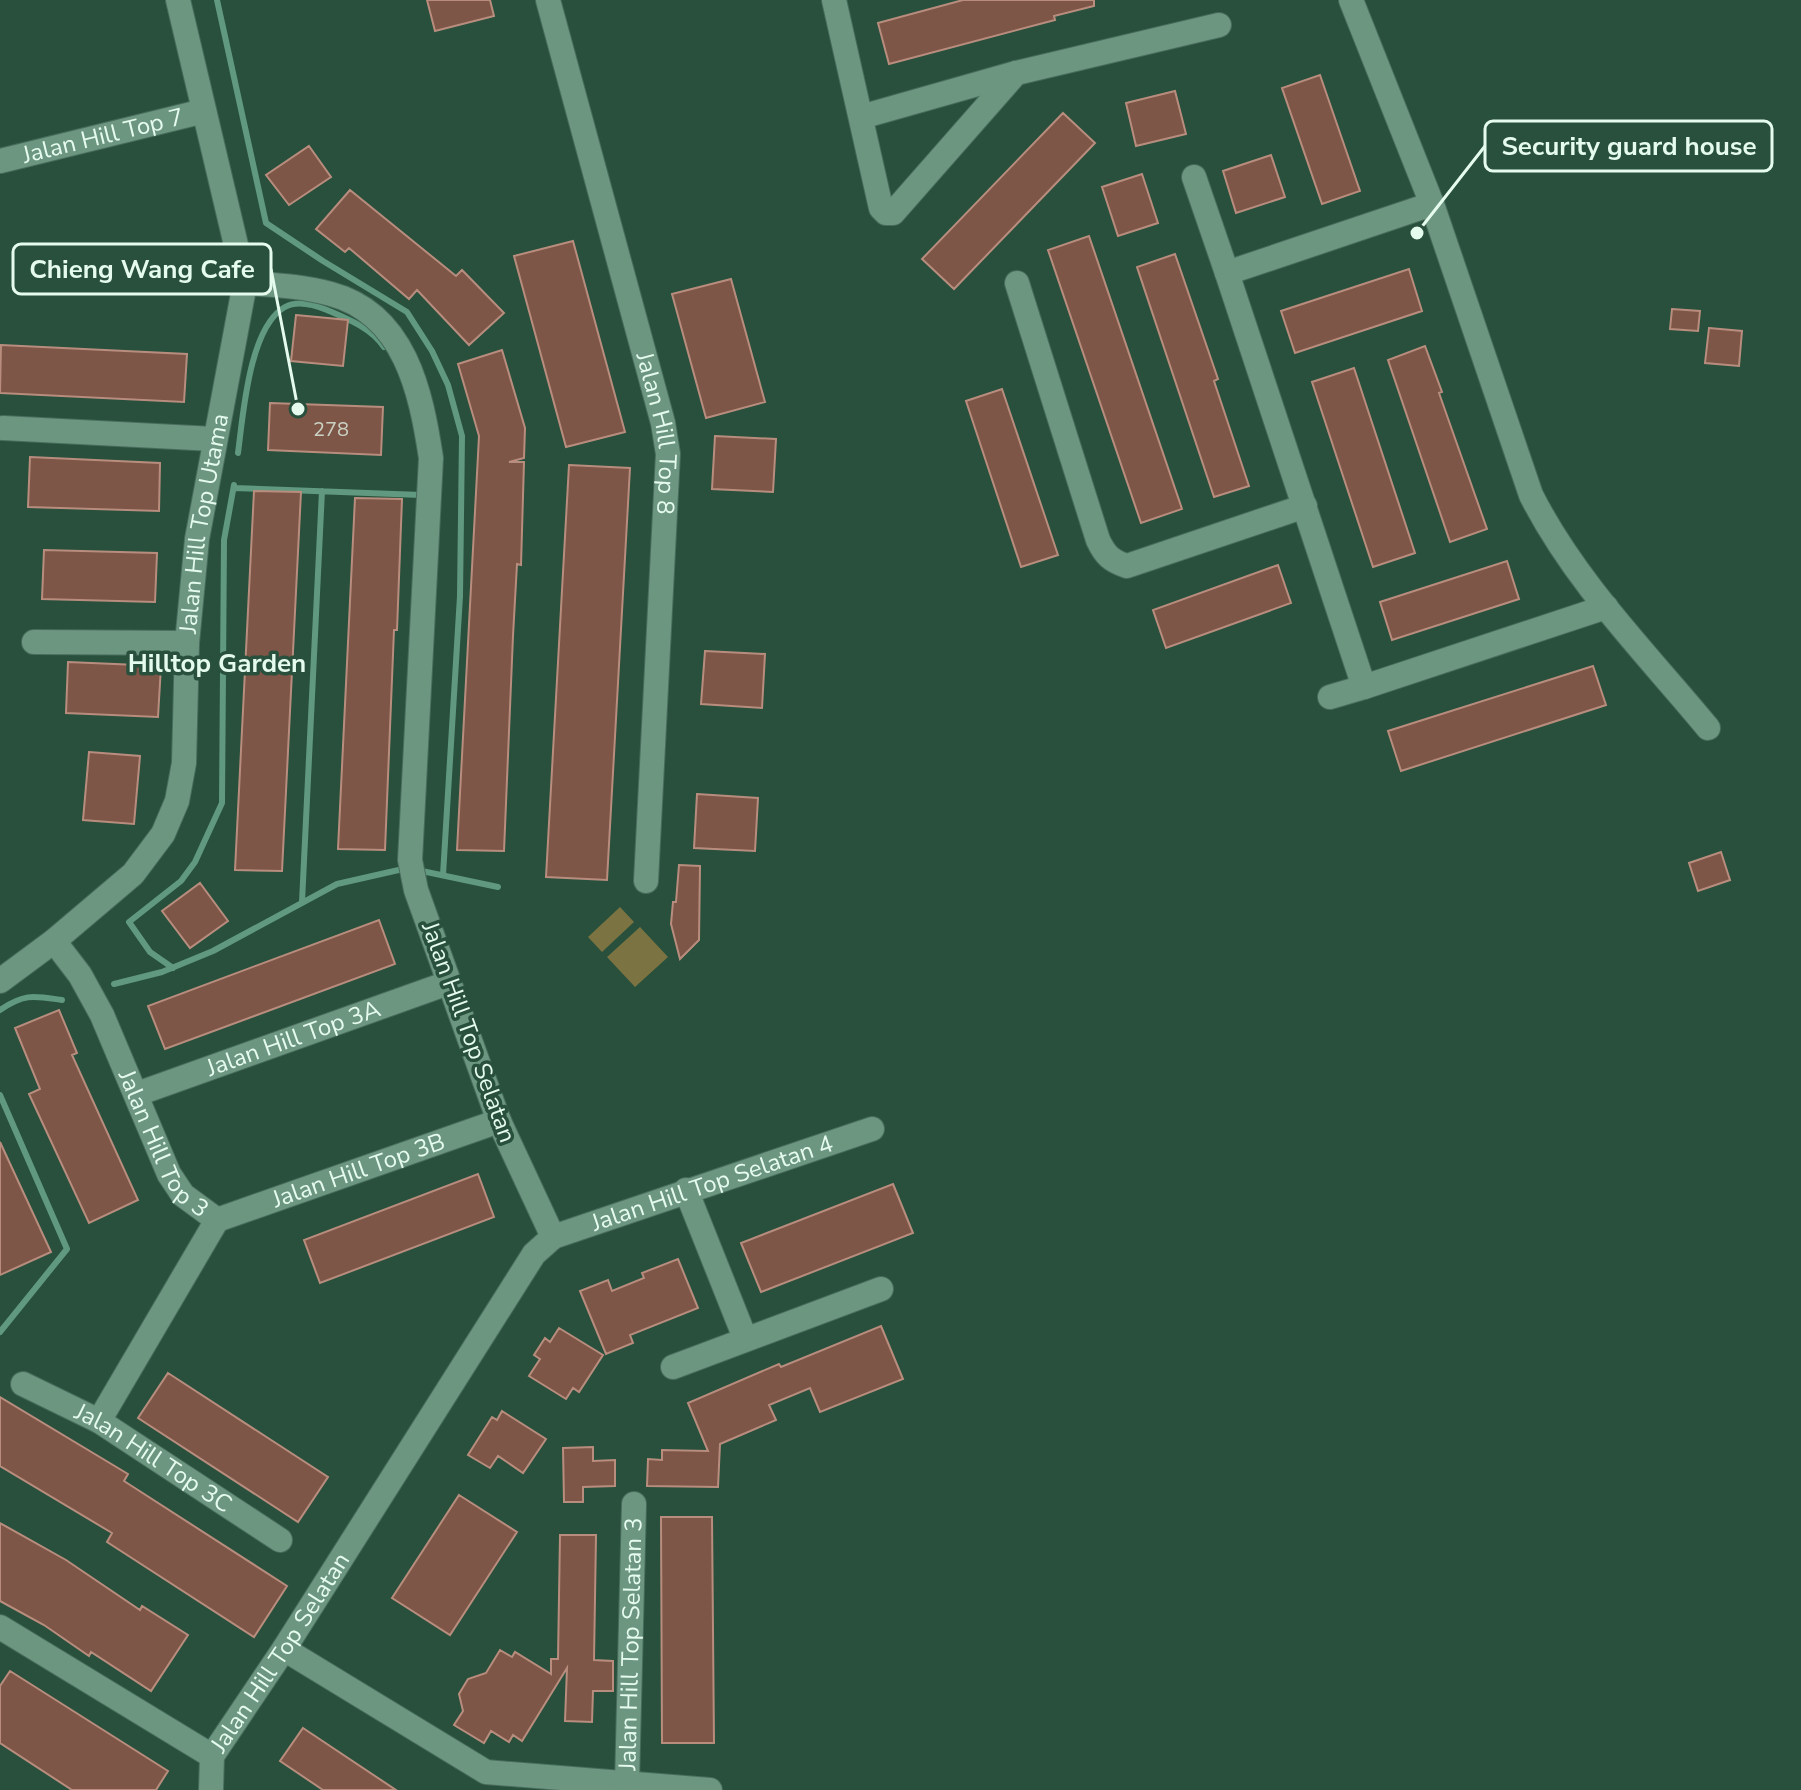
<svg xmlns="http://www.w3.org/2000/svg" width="1801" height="1790" viewBox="0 0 1801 1790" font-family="'Nunito Sans',sans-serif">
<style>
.green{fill:#7b7341}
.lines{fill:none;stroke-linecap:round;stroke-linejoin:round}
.stream{stroke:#60997f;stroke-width:6}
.building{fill:#7d5648;stroke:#b88d7e;stroke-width:2}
.minor-casing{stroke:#486c5c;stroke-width:26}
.minor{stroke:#6c9680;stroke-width:24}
.labels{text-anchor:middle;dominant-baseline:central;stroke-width:7;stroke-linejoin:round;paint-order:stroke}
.number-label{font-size:20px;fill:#cbd2c4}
.street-label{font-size:24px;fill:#e5fbee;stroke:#28503c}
.neighbourhood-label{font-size:26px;font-weight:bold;fill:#e5fbee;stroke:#28503c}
.leader{fill:none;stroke:#e5fbee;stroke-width:3}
.callout-dot{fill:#e5fbee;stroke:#28503c;stroke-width:3}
.callout{fill:#28503c;stroke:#e5fbee;stroke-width:3}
.callout-label{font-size:26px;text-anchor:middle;font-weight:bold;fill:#e5fbee}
</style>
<rect width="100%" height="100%" fill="#28503c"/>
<!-- green -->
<path class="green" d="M 620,907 L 634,922 L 602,952 L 588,937 Z
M 640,927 L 668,957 L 635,987 L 607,957 Z"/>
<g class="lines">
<!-- stream -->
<path class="stream" d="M 217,0 L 266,223 L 323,261 L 407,312 L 432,351 L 448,385 L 462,436 L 460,596 L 443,875
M 238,453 C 243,416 249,327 285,307 C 297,300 315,305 327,310 C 348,319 371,328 384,347
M 234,488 L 421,495 L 421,498
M 417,870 L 498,887
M 302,902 L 322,491
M 173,968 L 150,952 L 129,922 L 181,881 L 195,862 L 222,803 L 224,540 L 234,485
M 114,984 L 162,972 L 213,951 L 337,884 L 403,869 L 403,865
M 0,1010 C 25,993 34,996 62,1000
M 0,1095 L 67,1249 L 0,1332"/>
</g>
<!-- building -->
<path class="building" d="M 427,0 L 490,0 L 494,16 L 435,31 Z
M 963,0 L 1094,0 L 1094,6 L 1054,16 L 1055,20 L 889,64 L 878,23 Z
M 1320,75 L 1360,191 L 1322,204 L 1282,88 Z
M 1175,91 L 1186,134 L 1136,146 L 1126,103 Z
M 1063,113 L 1095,143 L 954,289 L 922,259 Z
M 309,146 L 331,177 L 289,205 L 266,175 Z
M 1271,155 L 1285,197 L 1236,213 L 1223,171 Z
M 1142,174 L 1158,223 L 1118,236 L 1102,187 Z
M 350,190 L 456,276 L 462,270 L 504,313 L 469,345 L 417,290 L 409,299 L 349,248 L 345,252 L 316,229 Z
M 1089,236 L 1182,509 L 1141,523 L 1048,250 Z
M 573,241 L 625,432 L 566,447 L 514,256 Z
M 1175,254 L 1218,379 L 1214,381 L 1249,486 L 1214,497 L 1137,267 Z
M 1409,269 L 1422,311 L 1295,353 L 1281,311 Z
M 731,279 L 765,402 L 706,418 L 672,294 Z
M 1672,309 L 1700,311 L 1698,331 L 1670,329 Z
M 296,315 L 348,320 L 343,366 L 291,361 Z
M 1709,328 L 1742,331 L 1739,366 L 1705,363 Z
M 1,345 L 187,354 L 184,402 L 0,393 Z
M 1425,346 L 1442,392 L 1439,393 L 1487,529 L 1450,542 L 1388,360 Z
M 502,350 L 525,428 L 524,458 L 509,462 L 524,462 L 521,565 L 517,564 L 513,636 L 504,851 L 457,850 L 479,436 L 458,364 Z
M 1354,368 L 1415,553 L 1373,567 L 1312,382 Z
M 1002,389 L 1058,555 L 1021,567 L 966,401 Z
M 270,403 L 383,407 L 381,455 L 268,450 Z
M 715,436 L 776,439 L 773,492 L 712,489 Z
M 30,457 L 160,463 L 159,511 L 28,507 Z
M 569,465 L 630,468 L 607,880 L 546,877 Z
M 254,491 L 301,492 L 282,871 L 235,870 Z
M 355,498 L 402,499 L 397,630 L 394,630 L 385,850 L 338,849 Z
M 44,550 L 157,553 L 155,602 L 42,599 Z
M 1507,561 L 1519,599 L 1392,640 L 1380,602 Z
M 1278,565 L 1291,603 L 1166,648 L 1153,610 Z
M 705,651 L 765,654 L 762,708 L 701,704 Z
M 68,662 L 161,666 L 158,717 L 66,713 Z
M 1593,666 L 1606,705 L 1401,771 L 1388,731 Z
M 89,752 L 140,756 L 134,824 L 83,820 Z
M 697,794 L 758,798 L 755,851 L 694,848 Z
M 1721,852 L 1730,880 L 1698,891 L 1689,863 Z
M 679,865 L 700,866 L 699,940 L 680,959 L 671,924 L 673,902 L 676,902 Z
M 200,883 L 228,921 L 190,948 L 162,911 Z
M 379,920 L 395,964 L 165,1049 L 148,1006 Z
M 59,1010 L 77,1053 L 72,1055 L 138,1200 L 89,1223 L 29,1094 L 40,1089 L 15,1028 Z
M 0,1142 L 51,1252 L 0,1275 Z
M 478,1174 L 494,1217 L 320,1283 L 304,1240 Z
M 893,1184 L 913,1233 L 761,1292 L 741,1243 Z
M 678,1259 L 698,1308 L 630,1335 L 633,1343 L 606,1354 L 580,1291 L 608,1280 L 612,1291 L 644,1278 L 642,1273 Z
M 881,1326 L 903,1379 L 820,1412 L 810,1388 L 769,1405 L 776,1420 L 720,1444 L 718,1487 L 647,1486 L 648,1459 L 662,1460 L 662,1450 L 708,1451 L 688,1403 L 779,1364 L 781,1367 Z
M 559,1328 L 603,1355 L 579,1392 L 573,1388 L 566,1399 L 529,1376 L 540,1359 L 534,1355 L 545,1338 L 550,1342 Z
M 168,1373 L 328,1477 L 298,1522 L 138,1418 Z
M 0,1397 L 128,1474 L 124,1481 L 287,1586 L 254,1637 L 107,1542 L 112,1533 L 0,1466 Z
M 502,1411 L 546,1439 L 523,1473 L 498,1456 L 490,1468 L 468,1455 L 492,1417 L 497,1420 Z
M 593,1447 L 593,1461 L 615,1460 L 615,1486 L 583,1487 L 583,1502 L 564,1502 L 563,1448 Z
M 459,1495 L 517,1532 L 450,1635 L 392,1598 Z
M 661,1517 L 712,1517 L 714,1743 L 662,1743 Z
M 0,1523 L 66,1560 L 140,1610 L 142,1606 L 188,1635 L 151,1691 L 91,1652 L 89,1656 L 44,1625 L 0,1601 Z
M 560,1535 L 596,1535 L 594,1660 L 613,1661 L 613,1691 L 593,1691 L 592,1722 L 565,1721 L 567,1668 L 522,1741 L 513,1735 L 509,1742 L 491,1731 L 484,1743 L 454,1725 L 463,1711 L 459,1694 L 468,1679 L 486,1673 L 500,1650 L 512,1657 L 515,1652 L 551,1674 L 551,1659 L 558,1659 Z
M 10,1671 L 168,1771 L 156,1790 L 72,1790 L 0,1743 L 0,1686 Z
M 303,1728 L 396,1790 L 323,1790 L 280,1761 Z"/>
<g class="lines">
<!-- minor casing -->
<g class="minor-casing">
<g id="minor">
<path id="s1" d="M 548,0 L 663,423 L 668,454 L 646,881"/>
<path d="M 834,0 L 881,208 L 886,213 L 893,213 L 1016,73 L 1219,25"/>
<path d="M 1351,0 L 1432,204 L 1531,495 C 1575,582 1646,653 1708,728"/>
<path d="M 861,117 L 1016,73"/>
<path id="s2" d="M 0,161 L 204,111"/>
<path d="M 1194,177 L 1227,273"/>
<path d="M 1432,204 L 1227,273 L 1364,687 L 1606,607"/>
<path d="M 1017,283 L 1098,540 C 1105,555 1111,561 1127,566 L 1305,506"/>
<path d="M 3,428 L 214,439"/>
<path d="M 34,642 L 187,643"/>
<path d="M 1330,697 L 1364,687"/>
<path id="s3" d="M 54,941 L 80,975 L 102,1015 L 169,1174 L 183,1195 L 217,1220 L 99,1421"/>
<path id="s4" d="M 0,981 L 54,941 L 133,874 L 163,834 L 177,801 L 184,763 L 187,643 L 197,539 L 245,283 L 178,0"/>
<path id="s5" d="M 137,1094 L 448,983"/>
<path d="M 686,1190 L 745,1338"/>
<path id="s6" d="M 217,1220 L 499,1121"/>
<path id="s7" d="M 553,1237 L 872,1129"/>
<path d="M 673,1367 L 881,1289"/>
<path id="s8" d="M 23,1384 L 99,1421 L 280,1540"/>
<path d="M 0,1627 L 212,1756"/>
<path d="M 284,1649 L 486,1772 L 710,1790"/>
<path id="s9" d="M 627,1784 L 634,1504"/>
<path id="s10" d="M 211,1790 L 212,1756 L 284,1649 L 534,1254 L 553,1237 L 499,1121 L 416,890 L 410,860 L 431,458 C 421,392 405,314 331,294 C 303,286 274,285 245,283"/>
</g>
</g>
<!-- minor -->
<use href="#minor" class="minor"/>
</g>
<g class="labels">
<!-- number labels -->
<g class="number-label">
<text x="331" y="429">278</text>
</g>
<!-- street labels -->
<g class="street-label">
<text stroke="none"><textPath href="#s2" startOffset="106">Jalan Hill Top 7</textPath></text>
<text stroke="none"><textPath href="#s1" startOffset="448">Jalan Hill Top 8</textPath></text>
<text stroke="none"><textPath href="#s4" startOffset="536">Jalan Hill Top Utama</textPath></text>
<text transform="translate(469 1032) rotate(70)">Jalan Hill Top Selatan</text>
<text stroke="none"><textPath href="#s5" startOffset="166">Jalan Hill Top 3A</textPath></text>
<text stroke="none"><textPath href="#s3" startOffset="232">Jalan Hill Top 3</textPath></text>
<text stroke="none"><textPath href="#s6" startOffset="150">Jalan Hill Top 3B</textPath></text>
<text stroke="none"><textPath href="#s7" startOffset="168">Jalan Hill Top Selatan 4</textPath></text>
<text stroke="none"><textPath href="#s8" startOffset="150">Jalan Hill Top 3C</textPath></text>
<text stroke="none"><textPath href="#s9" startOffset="140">Jalan Hill Top Selatan 3</textPath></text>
<text stroke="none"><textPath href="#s10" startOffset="158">Jalan Hill Top Selatan</textPath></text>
</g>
<!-- neighbourhood labels -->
<g class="neighbourhood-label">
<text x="217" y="663">Hilltop Garden</text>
</g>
</g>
<!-- callouts -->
<path class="leader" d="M1417 233L1485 146M298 409L271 269"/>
<g class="callout-dot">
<circle cx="1417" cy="233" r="8"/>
<circle cx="298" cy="409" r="8"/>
</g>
<g class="callout">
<rect x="1485" y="121" width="287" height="50" rx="8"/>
<rect x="13" y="244" width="258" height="50" rx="8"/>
</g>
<g class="callout-label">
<text x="1629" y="155">Security guard house</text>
<text x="142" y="278">Chieng Wang Cafe</text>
</g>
</svg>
